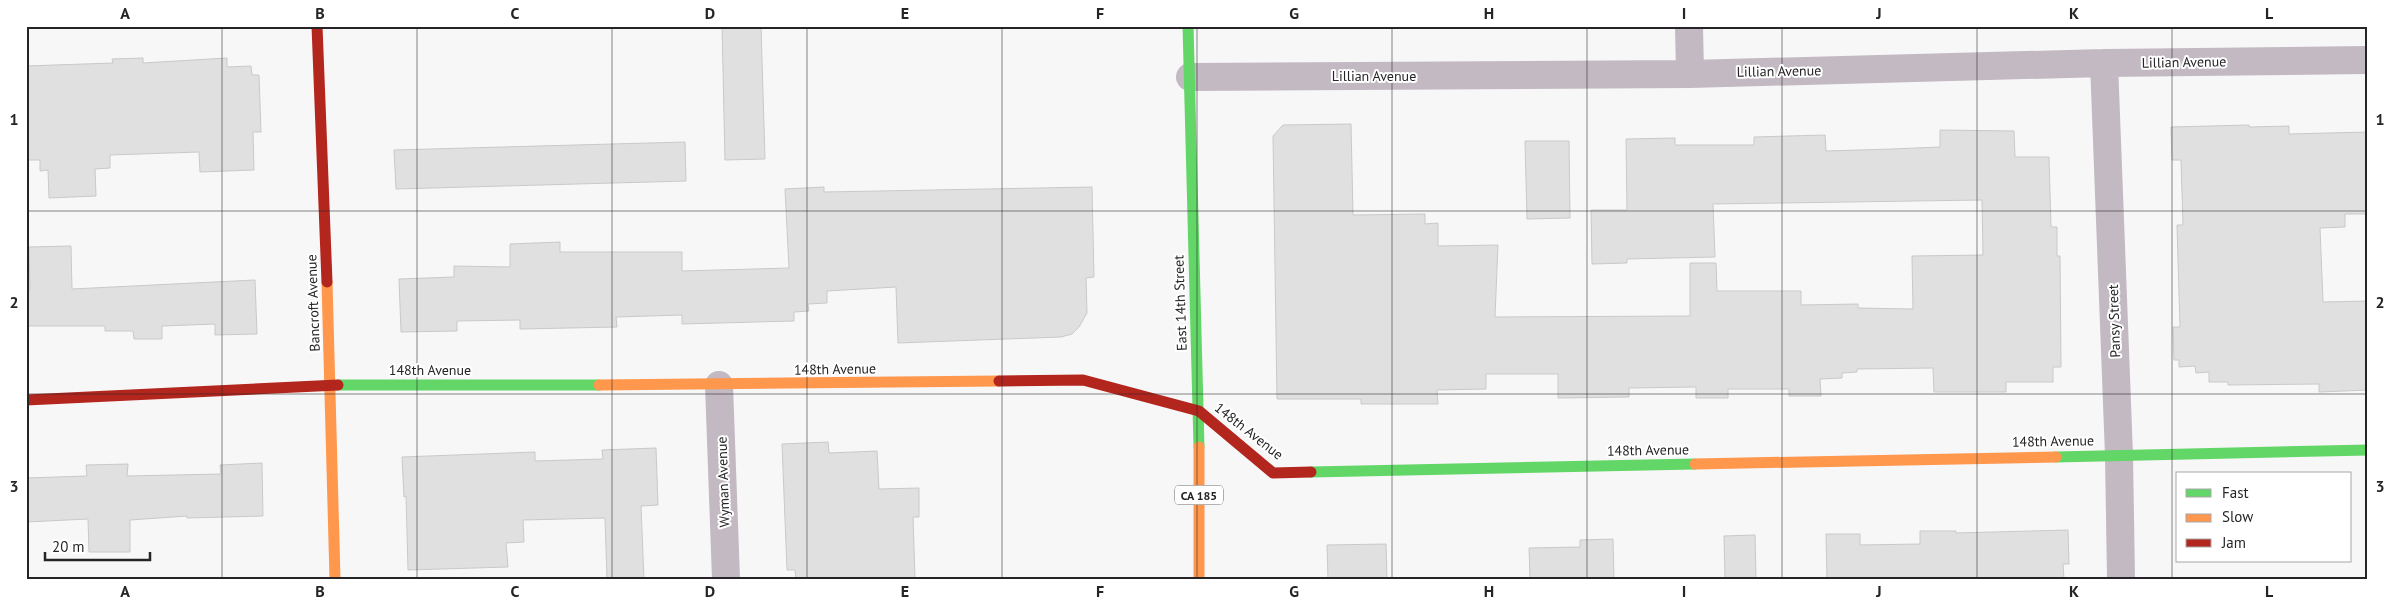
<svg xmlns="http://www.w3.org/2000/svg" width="2394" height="605" viewBox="0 0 2394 605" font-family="'PT Sans',sans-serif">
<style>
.building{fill:#e1e0e1;stroke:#cac9ca}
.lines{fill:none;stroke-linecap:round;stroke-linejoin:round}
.street{stroke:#c2b9c2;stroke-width:28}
.fast{stroke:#63d668;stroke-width:11}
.slow{stroke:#ff974d;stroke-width:11}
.jam{stroke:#b3261e;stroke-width:11}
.grid{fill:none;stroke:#262426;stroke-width:1;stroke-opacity:0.55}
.labels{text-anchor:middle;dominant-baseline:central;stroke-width:4;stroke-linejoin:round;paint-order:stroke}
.shield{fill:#fff;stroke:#676667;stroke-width:1}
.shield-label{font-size:12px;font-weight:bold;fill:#262426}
.street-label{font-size:14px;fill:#262426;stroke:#fff}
.neatline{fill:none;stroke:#262426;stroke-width:2}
.grid-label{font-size:16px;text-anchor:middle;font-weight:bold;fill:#262426}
</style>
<rect width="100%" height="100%" fill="#f8f7f8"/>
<!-- building -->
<path class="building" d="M 722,26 L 761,26 L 765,159 L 725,160 Z
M 143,58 L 143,63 L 227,58 L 227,67 L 251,66 L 252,75 L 259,75 L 261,132 L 253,132 L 254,170 L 200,172 L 199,152 L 110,155 L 110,168 L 95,169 L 96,196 L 49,198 L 48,170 L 40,171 L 40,160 L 26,160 L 26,66 L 113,63 L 112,59 Z
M 1351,124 L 1353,215 L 1425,214 L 1425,224 L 1438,223 L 1438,246 L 1498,245 L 1495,317 L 1690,316 L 1690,263 L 1716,263 L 1717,291 L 1801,291 L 1801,305 L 1858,304 L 1858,308 L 1913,309 L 1912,256 L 1983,255 L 1982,200 L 1713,204 L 1715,257 L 1627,259 L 1627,263 L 1592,264 L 1591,210 L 1627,210 L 1626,139 L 1675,138 L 1675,145 L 1754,145 L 1754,137 L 1825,135 L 1826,151 L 1892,149 L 1940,147 L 1940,130 L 2014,131 L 2015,157 L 2049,157 L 2051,227 L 2057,227 L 2057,256 L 2060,256 L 2061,367 L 2053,367 L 2053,382 L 2006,382 L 2006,392 L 1934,392 L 1933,368 L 1857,369 L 1857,372 L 1842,373 L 1842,378 L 1820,379 L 1821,396 L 1789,396 L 1789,389 L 1728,389 L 1728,398 L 1696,398 L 1696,387 L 1629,388 L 1629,397 L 1558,398 L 1558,374 L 1486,374 L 1486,389 L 1437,390 L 1438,404 L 1361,404 L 1361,399 L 1277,399 L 1273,136 L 1283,125 Z
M 2249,125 L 2249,127 L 2289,126 L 2289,134 L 2368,132 L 2368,214 L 2345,214 L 2345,227 L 2320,228 L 2323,302 L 2368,301 L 2368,390 L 2319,392 L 2319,384 L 2228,385 L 2228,382 L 2209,382 L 2209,372 L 2196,373 L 2195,366 L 2179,367 L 2179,360 L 2174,360 L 2173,327 L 2180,327 L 2177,225 L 2183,225 L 2181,160 L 2172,160 L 2171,127 Z
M 1525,141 L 1569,141 L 1570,218 L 1527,219 Z
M 685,142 L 686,181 L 396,189 L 394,150 Z
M 824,187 L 824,192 L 1092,187 L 1094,277 L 1086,278 L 1087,313 L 1079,327 L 1072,334 L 1061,337 L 898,343 L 896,287 L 827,291 L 827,303 L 808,304 L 809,311 L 794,312 L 794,321 L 682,324 L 682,315 L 616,317 L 617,327 L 520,329 L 520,320 L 457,321 L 457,331 L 401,332 L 399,279 L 454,277 L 454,266 L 510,267 L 510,244 L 560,242 L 560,252 L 682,252 L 682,271 L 789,268 L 785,189 Z
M 71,246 L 72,289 L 255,280 L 257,334 L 215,335 L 215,324 L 162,326 L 162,339 L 134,339 L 133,331 L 105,331 L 105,326 L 26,326 L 26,290 L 30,290 L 29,247 Z
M 828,442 L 829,453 L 877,451 L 879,489 L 919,488 L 919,517 L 913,517 L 915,579 L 796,579 L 795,570 L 787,570 L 782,444 Z
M 656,448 L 658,505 L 641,506 L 644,579 L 607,579 L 605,518 L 523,520 L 524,542 L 506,543 L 508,567 L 408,570 L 406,496 L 404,497 L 402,457 L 535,452 L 535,461 L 603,459 L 602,450 Z
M 262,463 L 263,516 L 187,518 L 187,516 L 130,520 L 130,552 L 89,552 L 88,519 L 26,522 L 26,478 L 87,476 L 86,465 L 128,464 L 127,476 L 221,474 L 220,465 Z
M 2068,530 L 2069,564 L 2063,564 L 2064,579 L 1827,579 L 1826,534 L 1860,534 L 1860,545 L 1920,544 L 1920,531 L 1956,531 L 1956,533 Z
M 1755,535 L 1756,579 L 1725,579 L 1724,536 Z
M 1613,539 L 1614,579 L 1530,579 L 1529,548 L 1580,547 L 1580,540 Z
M 1386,544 L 1387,579 L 1328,579 L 1327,545 Z"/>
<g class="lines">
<!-- street -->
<path class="street" d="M 1689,26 L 1690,74
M 2104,63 L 2119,455 L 2121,579
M 1190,77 L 1690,74 L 2104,63 L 2368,60
M 719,385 L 726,579"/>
<!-- fast -->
<path class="fast" d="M 1188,26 L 1199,447
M 338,385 L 599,385
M 2056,457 L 2368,450
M 1311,472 L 1695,464"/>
<!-- slow -->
<path class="slow" d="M 327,282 L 335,579
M 599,385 L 999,381
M 1199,447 L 1199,579
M 1695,464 L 2056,457"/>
<!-- jam -->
<path class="jam" d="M 317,26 L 327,282
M 999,381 L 1083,380 L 1199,411 L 1273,473 L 1311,472
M 26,400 L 338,385"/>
</g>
<!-- grid -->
<path class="grid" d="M 222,26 L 222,579M 417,26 L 417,579M 612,26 L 612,579M 807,26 L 807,579M 1002,26 L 1002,579M 1197,26 L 1197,579M 1392,26 L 1392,579M 1587,26 L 1587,579M 1782,26 L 1782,579M 1977,26 L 1977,579M 2172,26 L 2172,579M 26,211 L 2368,211M 26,394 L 2368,394"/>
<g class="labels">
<!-- shield labels -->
<rect class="shield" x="1175" y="485.5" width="48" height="19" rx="4"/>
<g class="shield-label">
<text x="1199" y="495">CA 185</text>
</g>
<!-- street labels -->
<g class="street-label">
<text transform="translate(2184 62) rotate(-1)">Lillian Avenue</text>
<text transform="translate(1779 71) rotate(-1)">Lillian Avenue</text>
<text x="1374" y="76">Lillian Avenue</text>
<text transform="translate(313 303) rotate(-92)">Bancroft Avenue</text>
<text transform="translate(1180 303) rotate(-92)">East 14th Street</text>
<text transform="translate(2114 321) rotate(-92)">Pansy Street</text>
<text transform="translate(835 369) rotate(-1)">148th Avenue</text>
<text x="430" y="370">148th Avenue</text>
<text transform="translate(1249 431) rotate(38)">148th Avenue</text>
<text transform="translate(2053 441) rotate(-1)">148th Avenue</text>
<text transform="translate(1648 450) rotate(-1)">148th Avenue</text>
<text transform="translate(723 482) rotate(-92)">Wyman Avenue</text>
</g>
</g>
<!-- border -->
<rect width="2394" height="605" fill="none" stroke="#ffffff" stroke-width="55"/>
<!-- legend -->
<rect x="2176" y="472" width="175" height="90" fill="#ffffff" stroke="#a8a7a8"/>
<rect x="2186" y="489" width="25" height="8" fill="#63d668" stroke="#a8a7a8"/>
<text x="2222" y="498" font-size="15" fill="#262426">Fast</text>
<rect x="2186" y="514" width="25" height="8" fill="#ff974d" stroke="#a8a7a8"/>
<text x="2222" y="522" font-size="15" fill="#262426">Slow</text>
<rect x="2186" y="539" width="25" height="8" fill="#b3261e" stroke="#a8a7a8"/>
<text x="2222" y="548" font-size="15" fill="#262426">Jam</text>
<!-- scale -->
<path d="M45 552v8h105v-8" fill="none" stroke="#262426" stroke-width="2.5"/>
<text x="52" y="552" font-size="15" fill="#262426" stroke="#ffffff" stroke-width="4" paint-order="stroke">20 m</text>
<rect x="28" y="28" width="2338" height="550" class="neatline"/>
<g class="grid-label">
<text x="125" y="19">A</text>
<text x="320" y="19">B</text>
<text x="515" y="19">C</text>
<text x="710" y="19">D</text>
<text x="905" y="19">E</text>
<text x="1100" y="19">F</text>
<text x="1294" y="19">G</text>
<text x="1489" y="19">H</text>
<text x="1684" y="19">I</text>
<text x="1879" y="19">J</text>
<text x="2074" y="19">K</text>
<text x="2269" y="19">L</text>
<text x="14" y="125">1</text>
<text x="2380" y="125">1</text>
<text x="14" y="308">2</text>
<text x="2380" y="308">2</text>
<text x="14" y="492">3</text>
<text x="2380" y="492">3</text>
<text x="125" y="597">A</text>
<text x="320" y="597">B</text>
<text x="515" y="597">C</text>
<text x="710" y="597">D</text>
<text x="905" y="597">E</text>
<text x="1100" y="597">F</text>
<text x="1294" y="597">G</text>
<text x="1489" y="597">H</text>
<text x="1684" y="597">I</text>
<text x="1879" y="597">J</text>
<text x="2074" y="597">K</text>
<text x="2269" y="597">L</text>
</g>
</svg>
